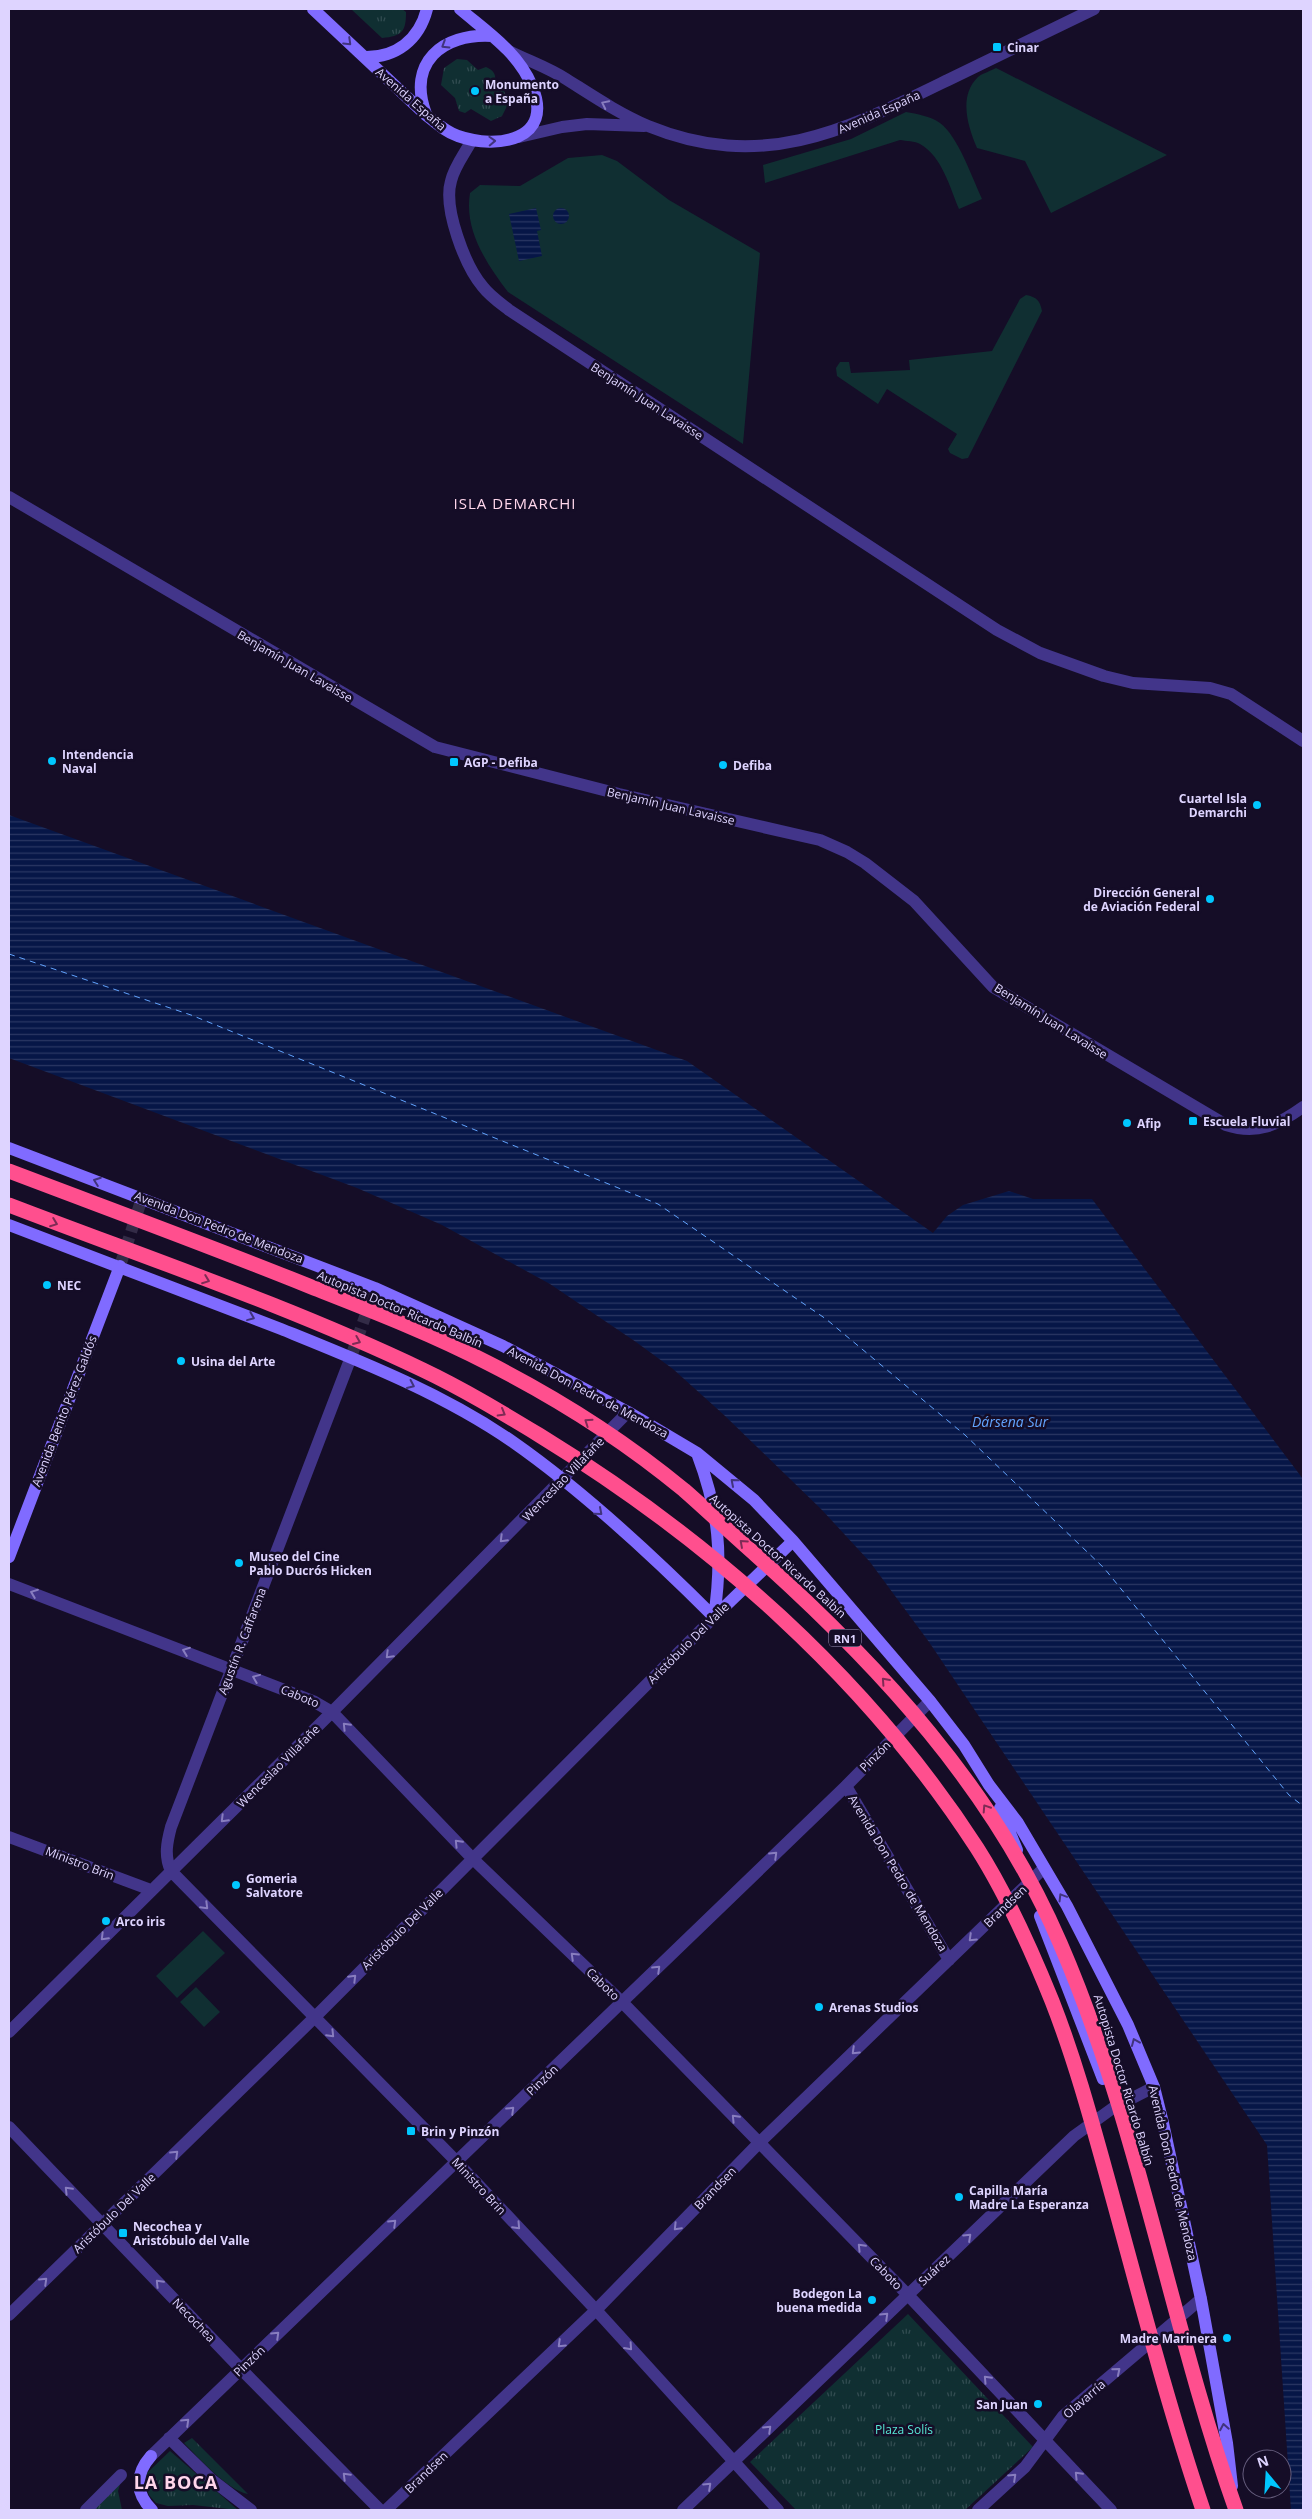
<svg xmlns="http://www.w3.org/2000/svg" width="1312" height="2519" viewBox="0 0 1312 2519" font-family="'Open Sans',sans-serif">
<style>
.grass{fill:#102f32}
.park{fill:url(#park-tufts)}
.water{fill:url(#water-rules)}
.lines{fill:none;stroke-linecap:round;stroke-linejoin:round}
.ferry{stroke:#62a4ff;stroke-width:1;stroke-dasharray:6 5;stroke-linecap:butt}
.minor-tunnel{stroke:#332b47;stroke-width:12;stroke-dasharray:12 6;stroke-linecap:butt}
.secondary-tunnel{stroke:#332b47;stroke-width:12;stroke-dasharray:12 6;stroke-linecap:butt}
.minor{stroke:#42358a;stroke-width:12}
.tertiary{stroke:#42358a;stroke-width:12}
.secondary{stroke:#806bff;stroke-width:12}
.motorway-bridge{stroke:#ff4f8e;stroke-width:15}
.oneway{stroke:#40337d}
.oneway2{stroke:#887dbf}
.oneway3{stroke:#7e2b55}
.poi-dot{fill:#00c7ff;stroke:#150d27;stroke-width:2}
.labels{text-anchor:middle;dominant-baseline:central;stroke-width:5;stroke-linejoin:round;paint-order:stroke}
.shield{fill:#150d27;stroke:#a298be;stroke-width:1}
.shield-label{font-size:11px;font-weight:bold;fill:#ded4ff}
.poi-label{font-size:12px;font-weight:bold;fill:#ded4ff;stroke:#150d27;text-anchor:start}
.street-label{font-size:12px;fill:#ded4ff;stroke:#150d27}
.park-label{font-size:12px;fill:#57e8d5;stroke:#150d27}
.water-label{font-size:14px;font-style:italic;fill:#62a4ff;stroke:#150d27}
.quarter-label{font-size:15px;letter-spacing:1px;fill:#ffd6eb;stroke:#150d27}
.district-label{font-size:18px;font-weight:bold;letter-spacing:1px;fill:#ffd6eb;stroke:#150d27}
</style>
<defs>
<pattern id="park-tufts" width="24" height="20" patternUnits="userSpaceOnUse" patternTransform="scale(1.25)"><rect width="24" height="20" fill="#102f32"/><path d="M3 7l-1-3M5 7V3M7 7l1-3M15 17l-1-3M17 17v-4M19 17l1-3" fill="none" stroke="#324c51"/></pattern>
<pattern id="water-rules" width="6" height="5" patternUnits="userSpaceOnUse" patternTransform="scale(1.25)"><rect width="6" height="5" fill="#061647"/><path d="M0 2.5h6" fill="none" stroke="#2a3763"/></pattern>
</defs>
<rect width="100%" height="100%" fill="#150d27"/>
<!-- grass -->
<path class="grass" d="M 996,68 L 1004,72 L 1167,155 L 1051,213 L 1025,161 L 977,148 C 968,127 958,96 978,77 C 983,73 991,71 996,68 Z
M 906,112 C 917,114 930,116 940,123 C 958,136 972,178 982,199 L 959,209 C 950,188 942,156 920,144 C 915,141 906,141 900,140 L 765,183 L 763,165 L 851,139 Z
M 602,155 L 617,161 L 669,200 L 760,253 L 743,444 L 508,292 C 486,263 464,230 470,193 L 480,185 L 520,186 L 568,158 Z
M 1026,295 C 1037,297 1040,301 1042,311 L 968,458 L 962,459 L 950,453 L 948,449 L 957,434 L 887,389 L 878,404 L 837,376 L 836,368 L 840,362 L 849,362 L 851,373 L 910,370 L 909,360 L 992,351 L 1020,299 Z
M 203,1931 L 225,1953 L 177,1998 L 156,1976 Z
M 196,1987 L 220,2012 L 204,2027 L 180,2002 Z"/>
<!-- park -->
<path class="park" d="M 351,9 L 402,9 L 406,12 C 406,32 402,36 382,38 Z
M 457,59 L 467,60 L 478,70 L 486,67 C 495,71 496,75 495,84 L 504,90 L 508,104 L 502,116 L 491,121 L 471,109 L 465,113 L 459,111 L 455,98 L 441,85 L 444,68 Z
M 908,2314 L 1033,2447 L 965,2510 L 796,2510 L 750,2462 Z
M 192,2438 L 248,2494 C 227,2490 200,2459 184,2443 Z
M 170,2451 L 238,2510 L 193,2505 L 168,2506 L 156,2503 L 149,2495 L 145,2483 L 147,2473 Z
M 121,2481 L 118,2491 L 122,2510 L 93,2510 Z"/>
<!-- water -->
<path class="water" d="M553 216a8 8 0 1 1 16 0a8 8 0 1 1-16 0Z
M 536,208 L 541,230 L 537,231 L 542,256 L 519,261 L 509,214 Z
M 9,815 L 687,1061 L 933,1233 L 947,1216 L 963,1205 L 1009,1191 L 1033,1199 L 1092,1199 L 1303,1479 L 1303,2510 L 1291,2510 L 1267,2145 L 929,1642 L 870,1562 L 822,1510 L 724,1415 L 673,1369 L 636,1342 L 550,1284 L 442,1225 L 357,1188 L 9,1058 Z"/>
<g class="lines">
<!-- ferry -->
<path class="ferry" d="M 9,954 L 191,1015 L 658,1204 L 826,1319 L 965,1435 L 1104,1568 L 1289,1795 L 1303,1806"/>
<!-- minor-tunnel -->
<path class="minor-tunnel" d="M 351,1357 L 375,1288"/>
<!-- secondary-tunnel -->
<path class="secondary-tunnel" d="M 120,1266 L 142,1198"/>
<!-- minor -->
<path class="minor" d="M 472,140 C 465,153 454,167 451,181 C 443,208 465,266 483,287 C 490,296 500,303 509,310 L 997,630 L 1040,653 L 1104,676 L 1133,683 L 1210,688 L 1231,694 L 1303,741
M 9,497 L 435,747 L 619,794 L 820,840 L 847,852 L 865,863 L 914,901 L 993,987 L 1226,1125 C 1257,1135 1278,1125 1303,1107
M 351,1357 L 171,1827 C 167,1842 164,1856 171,1871 L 457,2162 L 596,2310 L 778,2510
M 9,1584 L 313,1701 L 332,1712 L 472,1858 L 622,2002 L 907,2294 L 1111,2510
M 846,1786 L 949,1960
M 9,1837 L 151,1890
M 9,2032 L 332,1712 L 628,1412
M 9,2127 L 241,2369 L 380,2510
M 9,2315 L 315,2017 L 714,1617
M 169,2438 L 212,2480 L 251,2510
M 151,2456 L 846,1786 L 930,1701
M 86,2510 L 121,2475
M 386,2510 L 596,2310 L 759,2143 L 1044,1868
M 683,2510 L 1074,2136 L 1113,2108 L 1154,2087
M 978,2510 L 1025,2467 L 1063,2416 L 1201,2299"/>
<!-- tertiary -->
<path class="tertiary" d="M 511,52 C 529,61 549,68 566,79 C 593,96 618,113 648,126 C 763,173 846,130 948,80 C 996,57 1045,33 1094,9
M 519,137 L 562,127 L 587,124 L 644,126"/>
<!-- secondary -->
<path class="secondary" d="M 313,9 L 426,115 C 436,123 446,132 458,136 C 497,150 555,140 532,86 C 518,52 487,32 460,9
M 364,57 C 396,58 419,40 427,9
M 426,114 C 407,63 442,33 492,36
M 9,1148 L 375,1288 L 503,1346 L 628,1412 L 697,1453 L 754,1500 L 793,1541 L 930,1701 L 964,1745 L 989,1785 L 1018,1823 L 1067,1906 L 1128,2025 L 1154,2087 L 1163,2123 L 1201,2299 L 1227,2443 L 1232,2486
M 9,1225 C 100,1260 190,1294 281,1329 C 360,1361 442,1393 513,1442 C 583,1491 653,1556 714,1617
M 697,1453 C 719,1511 723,1556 714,1617
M 9,1557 L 120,1266
M 714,1617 L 793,1541
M 1000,1808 L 1017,1850
M 1040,1916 L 1103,2079
M 151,2456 C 135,2474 135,2493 152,2510"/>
<!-- motorway-bridge -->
<path class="motorway-bridge" d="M 9,1171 C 109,1209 210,1246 309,1286 C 370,1310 430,1333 488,1363 C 555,1397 626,1442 684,1490 C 708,1511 732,1534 756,1555 C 880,1666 994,1789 1060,1943 C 1139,2125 1170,2324 1236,2510
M 9,1205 C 147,1258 289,1306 423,1370 C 463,1389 501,1412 539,1435 C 710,1540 867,1678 977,1848 C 1007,1895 1031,1949 1052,2001 C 1074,2057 1090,2115 1106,2173 C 1137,2285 1166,2400 1203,2510"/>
</g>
<!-- one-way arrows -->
<defs><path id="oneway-chevron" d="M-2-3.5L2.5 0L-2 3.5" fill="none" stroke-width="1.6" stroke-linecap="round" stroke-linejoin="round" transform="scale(1.25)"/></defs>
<g class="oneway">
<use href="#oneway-chevron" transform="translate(348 42) rotate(44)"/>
<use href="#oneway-chevron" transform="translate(445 45) rotate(148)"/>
<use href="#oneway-chevron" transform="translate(492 141) rotate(-2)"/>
<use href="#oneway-chevron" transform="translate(97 1181) rotate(-160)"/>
<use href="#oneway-chevron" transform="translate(251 1317) rotate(22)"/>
<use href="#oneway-chevron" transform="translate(411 1385) rotate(25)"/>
<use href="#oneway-chevron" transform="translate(734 1482) rotate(-139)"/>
<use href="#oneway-chevron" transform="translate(599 1512) rotate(41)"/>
<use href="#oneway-chevron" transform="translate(1062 1897) rotate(-121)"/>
<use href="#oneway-chevron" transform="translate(1135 2042) rotate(-113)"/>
<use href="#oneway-chevron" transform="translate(1224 2427) rotate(-100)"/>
</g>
<g class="oneway2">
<use href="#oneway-chevron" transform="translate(605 104) rotate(-154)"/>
<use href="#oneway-chevron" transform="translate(503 1539) rotate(135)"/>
<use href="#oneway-chevron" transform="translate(34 1593) rotate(-159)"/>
<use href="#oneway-chevron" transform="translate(186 1651) rotate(-159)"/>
<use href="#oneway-chevron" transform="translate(389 1655) rotate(135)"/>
<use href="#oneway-chevron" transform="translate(256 1678) rotate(-158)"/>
<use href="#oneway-chevron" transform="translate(346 1726) rotate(-134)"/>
<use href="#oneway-chevron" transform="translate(224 1819) rotate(135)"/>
<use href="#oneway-chevron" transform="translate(458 1843) rotate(-134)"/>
<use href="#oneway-chevron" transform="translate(774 1855) rotate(-44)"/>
<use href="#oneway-chevron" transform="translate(205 1906) rotate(45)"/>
<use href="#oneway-chevron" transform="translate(104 1937) rotate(135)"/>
<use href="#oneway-chevron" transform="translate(972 1938) rotate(136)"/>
<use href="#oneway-chevron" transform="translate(574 1956) rotate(-136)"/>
<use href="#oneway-chevron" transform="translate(657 1969) rotate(-44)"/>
<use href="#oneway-chevron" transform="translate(353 1978) rotate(-45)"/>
<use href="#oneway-chevron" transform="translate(331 2034) rotate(46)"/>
<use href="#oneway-chevron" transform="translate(855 2051) rotate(136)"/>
<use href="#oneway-chevron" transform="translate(511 2110) rotate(-44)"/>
<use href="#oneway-chevron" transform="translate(735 2118) rotate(-134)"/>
<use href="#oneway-chevron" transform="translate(175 2154) rotate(-44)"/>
<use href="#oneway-chevron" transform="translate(68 2190) rotate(-134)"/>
<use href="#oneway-chevron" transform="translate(393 2223) rotate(-44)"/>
<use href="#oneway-chevron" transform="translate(517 2226) rotate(47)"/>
<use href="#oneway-chevron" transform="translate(677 2227) rotate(134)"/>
<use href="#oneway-chevron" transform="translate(968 2237) rotate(-43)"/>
<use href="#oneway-chevron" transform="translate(861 2247) rotate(-134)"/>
<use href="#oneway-chevron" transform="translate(44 2281) rotate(-44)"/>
<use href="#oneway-chevron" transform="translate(159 2283) rotate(-134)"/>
<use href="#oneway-chevron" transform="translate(885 2316) rotate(-44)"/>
<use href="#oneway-chevron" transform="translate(276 2335) rotate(-44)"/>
<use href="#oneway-chevron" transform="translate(561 2344) rotate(136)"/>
<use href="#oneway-chevron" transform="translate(629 2347) rotate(48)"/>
<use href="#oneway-chevron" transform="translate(1117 2371) rotate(-40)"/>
<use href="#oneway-chevron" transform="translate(987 2379) rotate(-133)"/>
<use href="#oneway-chevron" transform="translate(186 2422) rotate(-44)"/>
<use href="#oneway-chevron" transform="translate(768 2429) rotate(-44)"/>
<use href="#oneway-chevron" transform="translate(1078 2475) rotate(-134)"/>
<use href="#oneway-chevron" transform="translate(346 2476) rotate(-135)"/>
<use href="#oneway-chevron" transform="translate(1013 2477) rotate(-43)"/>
<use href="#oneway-chevron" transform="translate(708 2486) rotate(-43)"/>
</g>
<g class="oneway3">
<use href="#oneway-chevron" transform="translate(54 1223) rotate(21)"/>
<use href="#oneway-chevron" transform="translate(206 1280) rotate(21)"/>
<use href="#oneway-chevron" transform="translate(357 1341) rotate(23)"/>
<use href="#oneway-chevron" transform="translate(502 1413) rotate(30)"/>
<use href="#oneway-chevron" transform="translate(588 1422) rotate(-146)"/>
<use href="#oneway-chevron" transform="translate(743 1543) rotate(-138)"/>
<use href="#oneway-chevron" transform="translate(885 1681) rotate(-132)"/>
<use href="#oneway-chevron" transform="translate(986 1808) rotate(-123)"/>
</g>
<!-- markers -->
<g class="poi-dot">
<rect x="992" y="42" width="10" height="10" rx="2.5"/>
<circle cx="475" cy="91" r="5"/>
<circle cx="52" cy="761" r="5"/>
<rect x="449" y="757" width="10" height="10" rx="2.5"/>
<circle cx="723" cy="765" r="5"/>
<circle cx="1257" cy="805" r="5"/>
<circle cx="1210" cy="899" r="5"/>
<rect x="1188" y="1116" width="10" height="10" rx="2.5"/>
<circle cx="1127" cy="1123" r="5"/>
<circle cx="47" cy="1285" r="5"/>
<circle cx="181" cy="1361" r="5"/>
<circle cx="239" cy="1563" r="5"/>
<circle cx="236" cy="1885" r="5"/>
<circle cx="106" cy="1921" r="5"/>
<circle cx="819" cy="2007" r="5"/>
<rect x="406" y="2126" width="10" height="10" rx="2.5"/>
<circle cx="959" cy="2197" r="5"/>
<rect x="118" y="2228" width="10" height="10" rx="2.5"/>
<circle cx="872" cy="2300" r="5"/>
<circle cx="1227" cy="2338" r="5"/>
<circle cx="1038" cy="2404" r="5"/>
</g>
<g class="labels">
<!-- shield labels -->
<rect class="shield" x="829" y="1629.5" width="32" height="17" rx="4"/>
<g class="shield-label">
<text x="845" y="1638">RN1</text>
</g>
<!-- poi labels -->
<g class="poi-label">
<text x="1007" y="47">Cinar</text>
<text x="485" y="84">Monumento<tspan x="485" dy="14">a España</tspan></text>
<text x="62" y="754">Intendencia<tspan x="62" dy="14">Naval</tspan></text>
<text x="464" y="762">AGP - Defiba</text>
<text x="733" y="765">Defiba</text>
<text x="1247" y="798" text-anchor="end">Cuartel Isla<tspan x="1247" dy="14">Demarchi</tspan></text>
<text x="1200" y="892" text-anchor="end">Dirección General<tspan x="1200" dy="14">de Aviación Federal</tspan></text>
<text x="1203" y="1121">Escuela Fluvial</text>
<text x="1137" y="1123">Afip</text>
<text x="57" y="1285">NEC</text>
<text x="191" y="1361">Usina del Arte</text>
<text x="249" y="1556">Museo del Cine<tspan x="249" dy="14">Pablo Ducrós Hicken</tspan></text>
<text x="246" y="1878">Gomeria<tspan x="246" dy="14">Salvatore</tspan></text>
<text x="116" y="1921">Arco iris</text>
<text x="829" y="2007">Arenas Studios</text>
<text x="421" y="2131">Brin y Pinzón</text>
<text x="969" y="2190">Capilla María<tspan x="969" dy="14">Madre La Esperanza</tspan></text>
<text x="133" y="2226">Necochea y<tspan x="133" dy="14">Aristóbulo del Valle</tspan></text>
<text x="862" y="2293" text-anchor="end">Bodegon La<tspan x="862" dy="14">buena medida</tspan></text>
<text x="1217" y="2338" text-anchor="end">Madre Marinera</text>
<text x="1028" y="2404" text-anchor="end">San Juan</text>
</g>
<!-- street labels -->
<g class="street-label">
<text transform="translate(411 99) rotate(41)">Avenida España</text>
<text transform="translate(879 112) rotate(-24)">Avenida España</text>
<text transform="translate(647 401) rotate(33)">Benjamín Juan Lavaisse</text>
<text transform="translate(295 666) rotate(30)">Benjamín Juan Lavaisse</text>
<text transform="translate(671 806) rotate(13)">Benjamín Juan Lavaisse</text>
<text transform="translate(1051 1021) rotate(32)">Benjamín Juan Lavaisse</text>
<text transform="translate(219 1227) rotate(21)">Avenida Don Pedro de Mendoza</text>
<text transform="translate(400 1309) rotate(23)">Autopista Doctor Ricardo Balbín</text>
<text transform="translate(588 1392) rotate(28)">Avenida Don Pedro de Mendoza</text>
<text transform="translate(64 1411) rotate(-69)">Avenida Benito Pérez Galdós</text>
<text transform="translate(563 1479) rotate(-46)">Wenceslao Villafañe</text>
<text transform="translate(778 1556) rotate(42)">Autopista Doctor Ricardo Balbín</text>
<text transform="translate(242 1641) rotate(-69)">Agustín R. Caffarena</text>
<text transform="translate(688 1643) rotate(-45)">Aristóbulo Del Valle</text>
<text transform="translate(300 1696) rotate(22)">Caboto</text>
<text transform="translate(875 1756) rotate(-45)">Pinzón</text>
<text transform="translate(278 1766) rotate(-45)">Wenceslao Villafañe</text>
<text transform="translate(80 1863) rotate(21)">Ministro Brin</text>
<text transform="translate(898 1873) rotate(59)">Avenida Don Pedro de Mendoza</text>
<text transform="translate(1005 1906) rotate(-44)">Brandsen</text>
<text transform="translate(402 1929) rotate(-45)">Aristóbulo Del Valle</text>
<text transform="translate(603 1984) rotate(44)">Caboto</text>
<text transform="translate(542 2080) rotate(-44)">Pinzón</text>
<text transform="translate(1124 2080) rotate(73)">Autopista Doctor Ricardo Balbín</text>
<text transform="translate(1173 2173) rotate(77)">Avenida Don Pedro de Mendoza</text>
<text transform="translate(479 2186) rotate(47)">Ministro Brin</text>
<text transform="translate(715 2188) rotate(-46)">Brandsen</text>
<text transform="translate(114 2213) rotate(-44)">Aristóbulo Del Valle</text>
<text transform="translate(934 2270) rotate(-43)">Suárez</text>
<text transform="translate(886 2273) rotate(46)">Caboto</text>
<text transform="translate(194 2320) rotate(46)">Necochea</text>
<text transform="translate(249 2361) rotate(-44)">Pinzón</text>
<text transform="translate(1084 2399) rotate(-41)">Olavarría</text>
<text transform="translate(426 2472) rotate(-44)">Brandsen</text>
</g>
<!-- park labels -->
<g class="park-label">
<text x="904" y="2429">Plaza Solís</text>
</g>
<!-- water labels -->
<g class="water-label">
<text x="1010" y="1421">Dársena Sur</text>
</g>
<!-- quarter labels -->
<g class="quarter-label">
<text x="515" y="503">ISLA DEMARCHI</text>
</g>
<!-- district labels -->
<g class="district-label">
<text x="176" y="2482">LA BOCA</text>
</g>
</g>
<!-- border -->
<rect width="1312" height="2519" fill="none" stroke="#ded4ff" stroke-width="20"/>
<!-- north arrow -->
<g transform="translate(1267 2474) rotate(342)"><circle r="24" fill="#150d27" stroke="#655d7d"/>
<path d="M0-4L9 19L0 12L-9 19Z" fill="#00c7ff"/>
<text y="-8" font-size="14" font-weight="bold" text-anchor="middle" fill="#ded4ff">N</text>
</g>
</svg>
